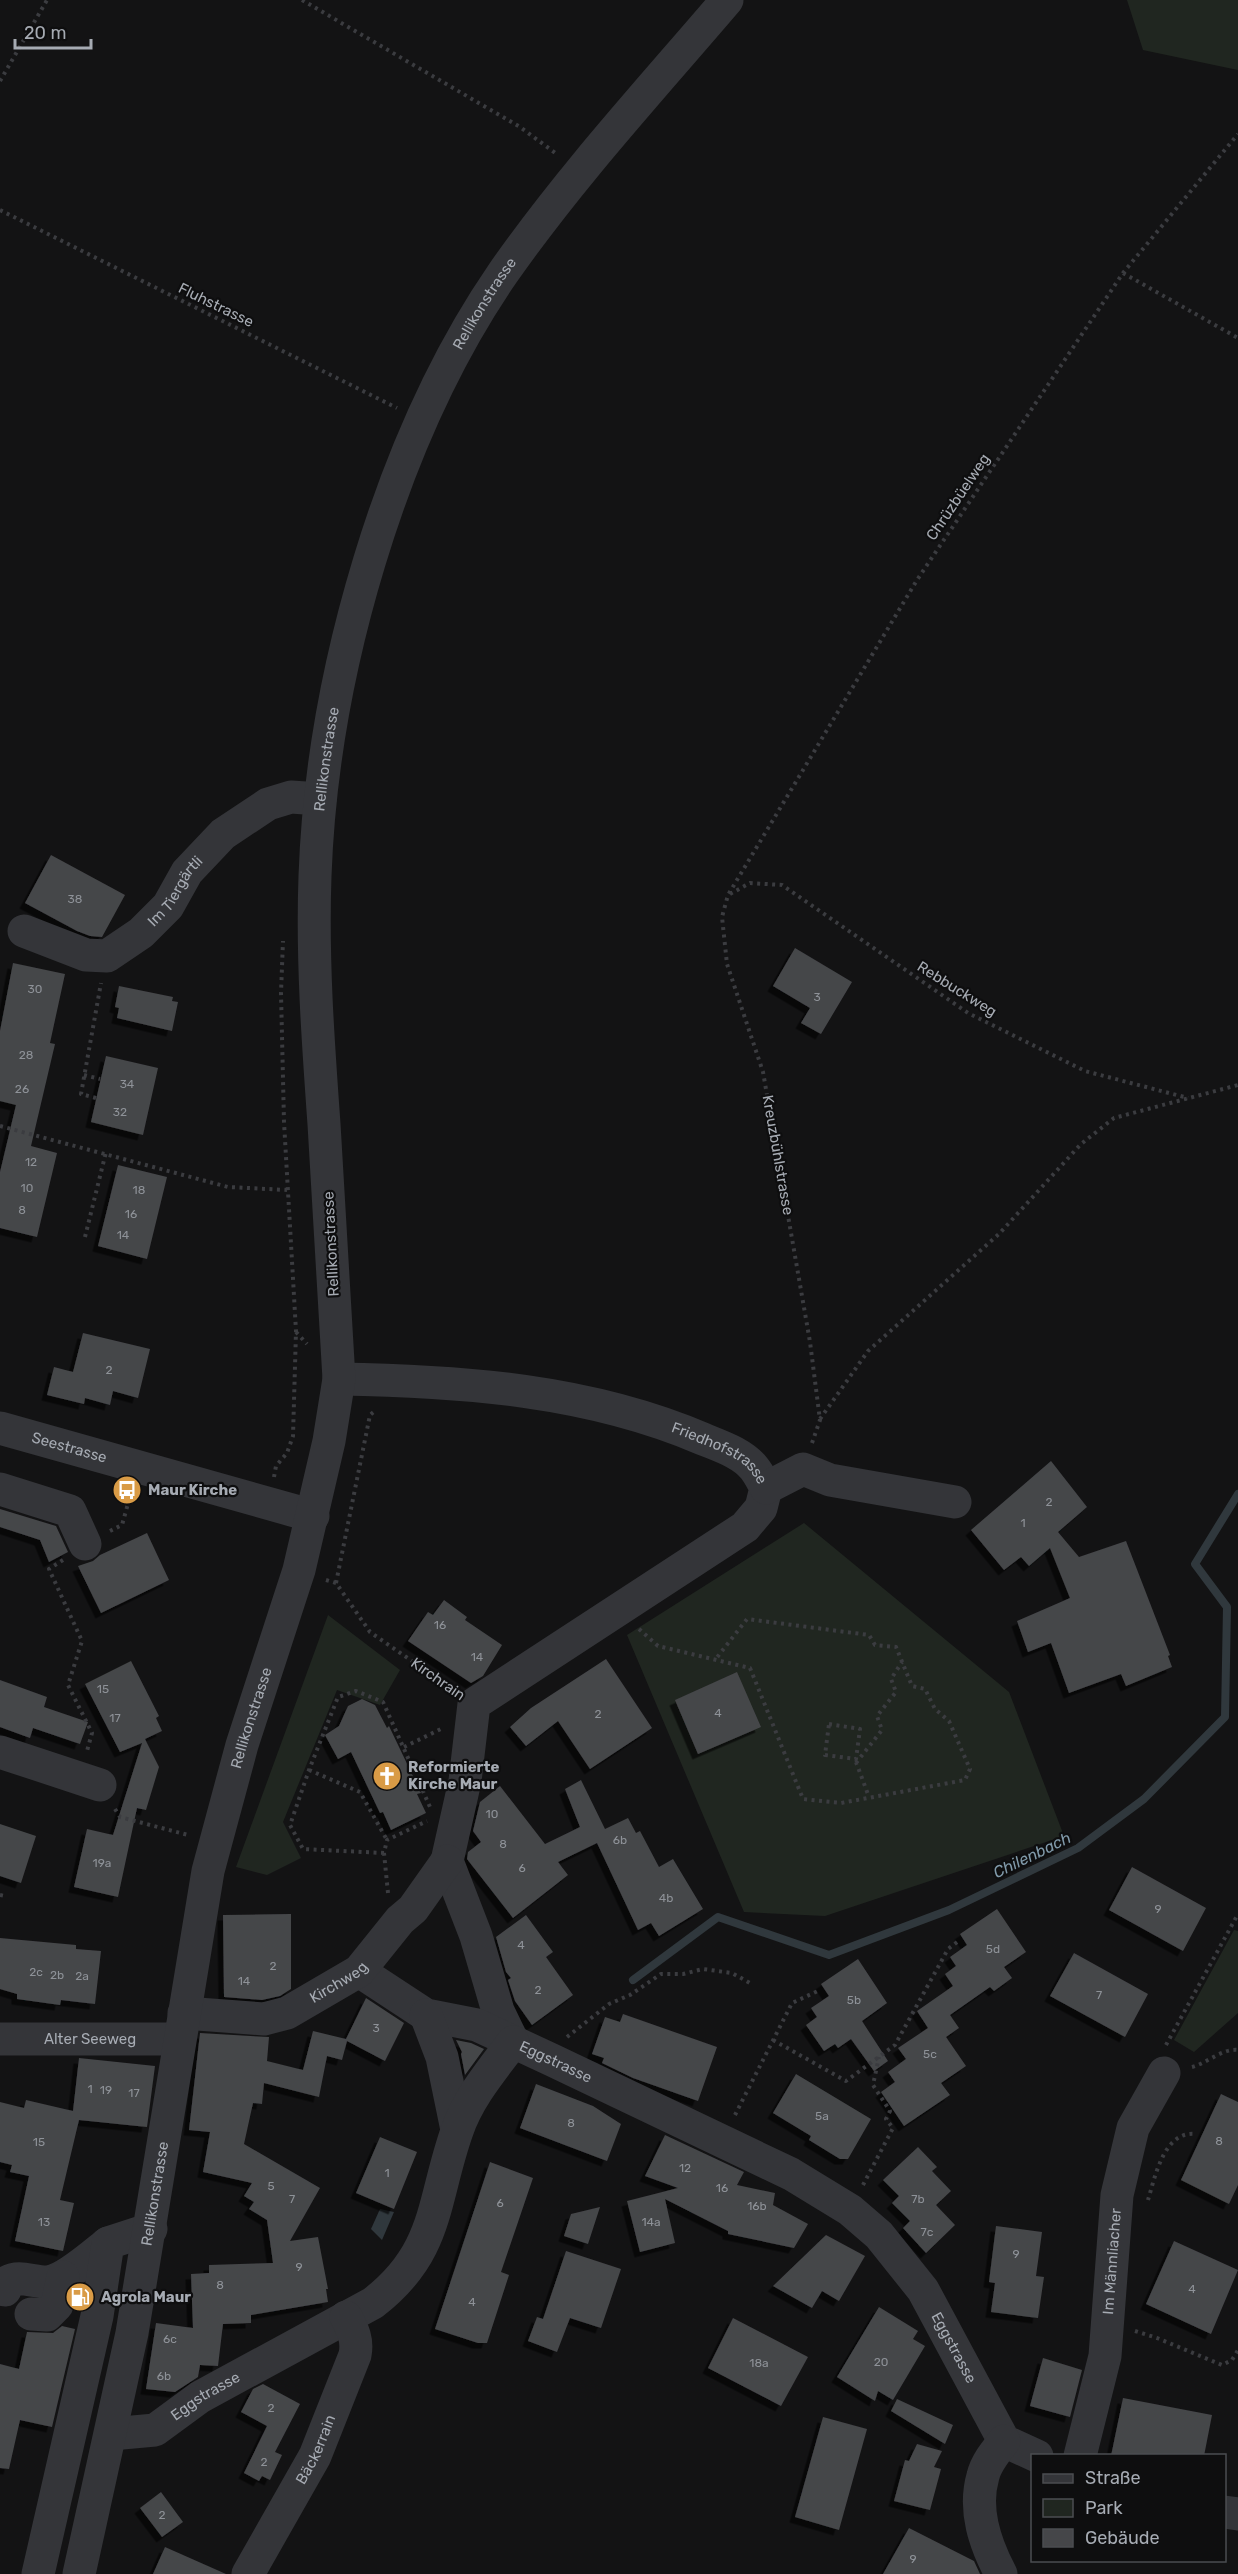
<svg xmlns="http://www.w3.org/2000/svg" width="1238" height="2574" viewBox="0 0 1238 2574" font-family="Rubik,sans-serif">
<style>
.green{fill:#202620}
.water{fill:#30383d}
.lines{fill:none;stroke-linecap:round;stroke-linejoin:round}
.stream{stroke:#30383d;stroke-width:8}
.building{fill:#454649;filter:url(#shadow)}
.path{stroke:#3b3c40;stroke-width:4;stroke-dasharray:3 4.5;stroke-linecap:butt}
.minor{stroke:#343539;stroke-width:33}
.labels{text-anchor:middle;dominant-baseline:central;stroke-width:4.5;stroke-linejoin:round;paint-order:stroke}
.number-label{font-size:12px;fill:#8e9298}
.street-label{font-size:15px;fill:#a6abb3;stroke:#0e0e0f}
.poi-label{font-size:15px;font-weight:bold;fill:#a6abb3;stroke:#0e0e0f;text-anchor:start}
.water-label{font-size:16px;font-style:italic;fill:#819aaa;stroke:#0e0e0f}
</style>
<defs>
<filter id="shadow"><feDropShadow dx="-5.5" dy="5.5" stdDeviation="0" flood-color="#0009"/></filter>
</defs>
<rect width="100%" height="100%" fill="#131314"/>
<!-- green -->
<path class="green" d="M 1127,0 L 1238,0 L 1238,70 L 1143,50 Z
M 804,1523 L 1009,1692 L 1064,1836 L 825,1916 L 744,1912 L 627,1635 Z
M 328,1615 L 400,1670 L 380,1705 L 337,1690 L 283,1822 L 301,1858 L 267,1875 L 236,1867 Z
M 1234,1930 L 1238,1931 L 1238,2013 L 1194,2052 L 1174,2040 Z"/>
<!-- water -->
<path class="water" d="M 380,2209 L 394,2212 L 382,2240 L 371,2229 Z"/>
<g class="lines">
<!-- stream -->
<path class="stream" d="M 633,1980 L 718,1917 L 829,1955 L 949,1910 L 1078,1848 L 1144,1799 L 1225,1717 L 1227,1607 L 1195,1564 L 1238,1494"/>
</g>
<!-- building -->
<path class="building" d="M 51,855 L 125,895 L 102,937 L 90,936 L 77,931 L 25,903 Z
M 795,948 L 852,982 L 821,1034 L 801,1023 L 810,1008 L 773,986 Z
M 13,963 L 65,974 L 50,1043 L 55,1044 L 31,1146 L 57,1153 L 37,1237 L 0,1228 L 0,1172 L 16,1105 L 0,1101 L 0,1031 Z
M 119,986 L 173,997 L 172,1001 L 178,1002 L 172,1031 L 117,1018 L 119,1008 L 115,1007 Z
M 106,1056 L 158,1068 L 143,1135 L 91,1122 Z
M 118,1165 L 167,1177 L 147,1259 L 98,1246 Z
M 83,1333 L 150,1349 L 138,1398 L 113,1391 L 110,1405 L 85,1398 L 84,1404 L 47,1395 L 54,1367 L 73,1372 Z
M 1051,1461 L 1087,1507 L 1058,1532 L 1079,1557 L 1126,1541 L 1170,1655 L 1168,1656 L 1172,1667 L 1126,1686 L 1121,1674 L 1069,1693 L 1051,1643 L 1028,1652 L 1017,1621 L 1070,1598 L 1050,1548 L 1029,1566 L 1021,1557 L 1004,1570 L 971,1530 Z
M 0,1509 L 56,1526 L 68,1552 L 49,1562 L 40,1540 L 0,1527 Z
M 147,1533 L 169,1580 L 101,1613 L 78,1566 L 93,1561 L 100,1555 Z
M 444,1600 L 467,1617 L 465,1620 L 502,1645 L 483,1676 L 471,1683 L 408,1641 L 428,1612 L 433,1615 Z
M 606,1659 L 652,1728 L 590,1769 L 558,1721 L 526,1746 L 510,1727 L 531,1708 Z
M 131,1661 L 159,1716 L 156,1718 L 162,1731 L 145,1739 L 159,1767 L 146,1810 L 137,1808 L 118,1897 L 74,1887 L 87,1829 L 113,1835 L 142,1743 L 120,1752 L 85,1684 Z
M 737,1672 L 761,1727 L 698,1754 L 675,1700 Z
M 0,1680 L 47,1697 L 44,1707 L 88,1722 L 80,1744 L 33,1728 L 30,1738 L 0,1727 Z
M 362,1699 L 375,1705 L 387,1728 L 389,1726 L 421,1793 L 417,1794 L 426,1813 L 391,1830 L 383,1812 L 380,1813 L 351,1752 L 338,1759 L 325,1735 L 339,1726 L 348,1706 Z
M 581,1780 L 605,1829 L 628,1818 L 636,1833 L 640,1831 L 659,1867 L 673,1859 L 703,1909 L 659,1936 L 651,1923 L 638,1930 L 597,1843 L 558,1862 L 568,1875 L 513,1918 L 467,1859 L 468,1852 L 481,1842 L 473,1831 L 480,1802 L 500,1786 L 545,1844 L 580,1827 L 565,1789 Z
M 0,1824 L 36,1836 L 21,1883 L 0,1876 Z
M 1132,1867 L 1206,1908 L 1183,1951 L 1109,1910 Z
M 997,1909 L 1026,1952 L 1004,1967 L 1012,1978 L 994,1991 L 990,1987 L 950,2015 L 959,2028 L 946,2037 L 966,2066 L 941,2083 L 950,2095 L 904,2126 L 881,2092 L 895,2082 L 888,2072 L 906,2059 L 898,2048 L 928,2028 L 917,2011 L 953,1986 L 945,1974 L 956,1966 L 950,1957 L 967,1945 L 960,1934 Z
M 291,1914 L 291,1989 L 280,1996 L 262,2000 L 224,1997 L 223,1915 Z
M 526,1915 L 553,1952 L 546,1957 L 573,1995 L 532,2025 L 515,2001 L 508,1980 L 511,1978 L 506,1972 L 496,1937 Z
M 0,1938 L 76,1945 L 76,1949 L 101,1951 L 95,2004 L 61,2000 L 60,2005 L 17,1999 L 17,1994 L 0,1989 Z
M 1074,1953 L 1148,1994 L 1125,2037 L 1050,1996 Z
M 858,1959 L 887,2003 L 862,2021 L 888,2061 L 874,2071 L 851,2039 L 838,2048 L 835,2044 L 824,2051 L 806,2025 L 817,2017 L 811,2008 L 829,1996 L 821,1984 Z
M 366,1998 L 404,2023 L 385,2061 L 347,2041 L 342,2060 L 327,2056 L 319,2097 L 264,2083 L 262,2104 L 253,2103 L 244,2144 L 320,2188 L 290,2241 L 318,2237 L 328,2289 L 326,2289 L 328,2302 L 251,2315 L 251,2323 L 223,2324 L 218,2366 L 200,2365 L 198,2377 L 175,2392 L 146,2389 L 156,2323 L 193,2328 L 191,2274 L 209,2273 L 209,2265 L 273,2263 L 267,2220 L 249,2209 L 254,2202 L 244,2196 L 252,2183 L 203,2172 L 210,2132 L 189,2130 L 200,2033 L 269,2037 L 267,2061 L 303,2070 L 313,2031 L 346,2039 Z
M 623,2014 L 717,2047 L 698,2101 L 633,2078 L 602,2063 L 604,2058 L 592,2054 L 605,2017 L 620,2022 Z
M 456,2040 L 471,2043 L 484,2049 L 465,2075 L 461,2054 L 462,2052 Z
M 79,2058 L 155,2066 L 147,2127 L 79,2120 L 60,2200 L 74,2203 L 63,2251 L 15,2241 L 29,2176 L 10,2172 L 12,2165 L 0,2162 L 0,2102 L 24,2108 L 26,2100 L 73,2111 Z
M 796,2074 L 871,2119 L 848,2159 L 840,2159 L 809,2140 L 811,2136 L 773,2113 Z
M 536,2084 L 593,2106 L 621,2124 L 607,2161 L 520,2128 Z
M 1221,2094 L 1238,2102 L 1238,2185 L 1229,2204 L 1181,2180 Z
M 665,2135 L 744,2172 L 737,2185 L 775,2193 L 773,2205 L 808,2224 L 794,2248 L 728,2234 L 728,2231 L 665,2199 L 675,2243 L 640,2252 L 627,2201 L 678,2188 L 645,2176 Z
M 380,2137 L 417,2152 L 394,2209 L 356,2193 Z
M 918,2147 L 937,2167 L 932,2171 L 951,2191 L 936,2205 L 955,2225 L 926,2253 L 903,2228 L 910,2221 L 892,2203 L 899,2196 L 883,2180 Z
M 490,2162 L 533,2178 L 501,2272 L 509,2275 L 487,2343 L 478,2343 L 435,2329 Z
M 600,2207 L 588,2244 L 564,2236 L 571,2214 Z
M 996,2226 L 1042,2232 L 1036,2276 L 1044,2277 L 1038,2318 L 991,2312 L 995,2283 L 989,2282 Z
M 826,2235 L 865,2256 L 839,2301 L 822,2291 L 812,2308 L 773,2286 Z
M 1174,2241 L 1238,2270 L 1211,2334 L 1146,2304 Z
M 566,2251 L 621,2269 L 601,2328 L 570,2318 L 557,2352 L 528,2341 L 537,2317 L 543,2319 Z
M 879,2307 L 918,2331 L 913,2339 L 925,2346 L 893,2400 L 878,2391 L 875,2401 L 837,2377 Z
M 733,2318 L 808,2357 L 781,2406 L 708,2368 Z
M 62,2326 L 75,2329 L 52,2427 L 20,2420 L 9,2469 L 0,2468 L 0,2364 L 19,2369 L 27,2332 L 53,2333 Z
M 1043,2358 L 1082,2370 L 1070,2417 L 1030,2406 Z
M 263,2384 L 300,2404 L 275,2452 L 282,2455 L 270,2480 L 262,2476 L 259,2481 L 244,2473 L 267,2426 L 241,2412 L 253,2389 Z
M 1123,2398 L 1212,2415 L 1204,2456 L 1111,2456 Z
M 897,2399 L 953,2425 L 945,2444 L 891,2411 Z
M 823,2417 L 867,2429 L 839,2530 L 795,2517 Z
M 917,2444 L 942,2451 L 934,2467 L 941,2469 L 930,2510 L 894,2501 L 905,2460 L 909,2461 Z
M 161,2492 L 183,2522 L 162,2537 L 140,2508 Z
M 909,2528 L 974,2561 L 980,2574 L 883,2574 Z
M 165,2547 L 226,2574 L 153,2574 Z"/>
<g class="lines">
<!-- path -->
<path class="path" d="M 302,0 L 520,127 L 558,155
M 0,81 L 47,0
M 0,210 L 397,408
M 1123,273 L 1238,338
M 730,894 L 750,883 L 782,885 L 968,1013 L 1085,1071 L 1188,1098
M 84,1075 L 100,1079
M 96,1098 L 81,1094 L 101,983
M 0,1126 L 228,1187 L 287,1190
M 85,1237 L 106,1152
M 296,1332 L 307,1344
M 820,1419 L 868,1351 L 999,1234 L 1081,1144 L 1114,1118 L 1238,1085
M 812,1443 L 820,1420 L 810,1342 L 763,1072 L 727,964 L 722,917 L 728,895 L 917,580 L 1123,273 L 1238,134
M 274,1477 L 276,1466 L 287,1453 L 293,1436 L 296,1331 L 284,1122 L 281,993 L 283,941
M 110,1531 L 122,1525 L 131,1493
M 63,1560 L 49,1569 L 82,1641 L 68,1685 L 92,1733 L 87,1751
M 326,1580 L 336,1583 L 370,1632 L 451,1688
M 336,1583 L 370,1415 L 376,1410
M 639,1629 L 658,1646 L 750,1668 L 803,1799 L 841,1803 L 965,1780 L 970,1769 L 949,1721 L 935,1709 L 925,1689 L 912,1686 L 896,1647 L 875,1645 L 869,1635 L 747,1619 L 715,1660
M 829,1724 L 860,1729 L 856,1759 L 825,1755 Z
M 404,1747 L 443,1728
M 856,1762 L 869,1797
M 856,1763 L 882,1730 L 877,1716 L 896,1692 L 891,1679 L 902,1662
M 309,1770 L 360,1792 L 387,1840
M 115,1809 L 120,1817 L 188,1835
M 384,1853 L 303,1849 L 290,1825 L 309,1770 L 338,1697 L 356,1691 L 383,1702 L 430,1807
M 388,1893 L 384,1853 L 387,1840 L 427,1821
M 0,1895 L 5,1896
M 567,2037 L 609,2004 L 630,1995 L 661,1974 L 683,1974 L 703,1969 L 732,1973 L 750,1983
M 773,2040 L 846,2081 L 895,2045 L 948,1949 L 960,1940
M 1166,2045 L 1238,1914
M 1192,2067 C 1207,2063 1223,2048 1238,2050
M 735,2115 L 792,2003 L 820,1990
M 863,2185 L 893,2128 L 886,2119 L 890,2111 L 873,2085 L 879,2057
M 1148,2200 C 1155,2177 1164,2130 1196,2134
M 1135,2331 L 1157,2338 L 1222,2365 L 1232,2360 L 1238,2350"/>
<!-- minor -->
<g class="minor">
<path id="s1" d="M 24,931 L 86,955 L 107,956 L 141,933 L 168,906 L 187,872 L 223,834 L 268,804 L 291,797 L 320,799"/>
<path id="s2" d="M 339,1379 C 462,1381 589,1390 703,1439 C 720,1446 742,1453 754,1468 C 759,1474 762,1481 766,1488 L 761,1508 L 745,1527 L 474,1704 L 465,1781 L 447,1861 L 476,1936 L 498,2011 L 513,2042"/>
<path id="s3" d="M 0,1428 L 313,1516"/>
<path d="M 766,1488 L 803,1469 L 830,1480 L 955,1502"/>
<path d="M 0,1489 L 70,1511 L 85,1544"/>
<path d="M 0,1752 L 100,1785"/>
<path id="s4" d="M 359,1971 L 426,2015 L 477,2025 L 552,2060 L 791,2174 L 850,2210 L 879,2235 L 923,2290 L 1004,2441 L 1037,2456"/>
<path id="s5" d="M 184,2013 L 264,2019 L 287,2013 L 359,1971 L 400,1920 L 413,1909 L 447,1861"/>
<path d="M 426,2015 L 442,2057 L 457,2130"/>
<path id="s6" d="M 0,2039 L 179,2039"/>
<path d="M 5,2290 L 7,2282 C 19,2274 35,2283 48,2282 C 65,2280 94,2254 108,2243"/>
<path d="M 31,2314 L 47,2315 L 57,2305 L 63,2277"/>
<path id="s7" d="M 111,2434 L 155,2430 L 200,2397 L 373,2303 C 439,2252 432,2202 457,2131 C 468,2098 492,2070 513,2042"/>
<path id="s8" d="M 1080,2456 L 1105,2356 L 1117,2195 L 1133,2128 L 1164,2073"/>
<path d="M 1224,2512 L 1238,2514"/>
<path d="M 38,2574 L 97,2316 L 108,2243 L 151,2229"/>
<path id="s9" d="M 79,2574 L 132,2333 L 208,1871 L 242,1745 L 299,1570 L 329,1441 L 339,1379 C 334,1294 329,1209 324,1124 C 318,1041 312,958 315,876 C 322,678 390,437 503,273 C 570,177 651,89 727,0"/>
<path id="s10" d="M 248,2574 L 315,2456 L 355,2355 C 358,2340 353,2330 346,2317"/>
<path d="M 1001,2574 C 985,2544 973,2510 983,2476 C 986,2463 996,2451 1004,2441"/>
</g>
</g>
<!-- icons -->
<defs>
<g id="bus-disc" transform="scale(1.5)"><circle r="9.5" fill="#d99b46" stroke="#0e0e0f"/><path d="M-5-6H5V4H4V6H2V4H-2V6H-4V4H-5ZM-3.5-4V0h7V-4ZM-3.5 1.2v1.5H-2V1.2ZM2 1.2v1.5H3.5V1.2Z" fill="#fff"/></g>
<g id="church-disc" transform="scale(1.5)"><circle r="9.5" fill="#d99b46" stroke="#0e0e0f"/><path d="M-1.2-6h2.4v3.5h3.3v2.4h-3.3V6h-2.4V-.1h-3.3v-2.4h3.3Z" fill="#fff"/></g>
<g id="fuel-disc" transform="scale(1.5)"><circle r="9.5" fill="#d99b46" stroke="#0e0e0f"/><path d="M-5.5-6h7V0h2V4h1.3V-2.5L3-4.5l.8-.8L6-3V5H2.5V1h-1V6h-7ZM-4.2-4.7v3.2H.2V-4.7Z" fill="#fff"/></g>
</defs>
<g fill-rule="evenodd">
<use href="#bus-disc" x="127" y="1490"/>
<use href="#church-disc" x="387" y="1776"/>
<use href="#fuel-disc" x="80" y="2297"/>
</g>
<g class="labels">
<!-- number labels -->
<g class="number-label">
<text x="75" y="899">38</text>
<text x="35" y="989">30</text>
<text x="817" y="997">3</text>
<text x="26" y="1055">28</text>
<text x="127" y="1084">34</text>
<text x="22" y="1089">26</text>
<text x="120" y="1112">32</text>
<text x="31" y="1162">12</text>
<text x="27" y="1188">10</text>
<text x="139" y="1190">18</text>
<text x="22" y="1210">8</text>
<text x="131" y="1214">16</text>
<text x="123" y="1235">14</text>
<text x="109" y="1370">2</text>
<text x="1049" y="1502">2</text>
<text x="1023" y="1523">1</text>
<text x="440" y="1625">16</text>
<text x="477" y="1657">14</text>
<text x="103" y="1689">15</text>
<text x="718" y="1713">4</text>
<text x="598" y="1714">2</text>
<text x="115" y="1718">17</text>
<text x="492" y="1814">10</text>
<text x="620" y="1840">6b</text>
<text x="503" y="1844">8</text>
<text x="102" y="1863">19a</text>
<text x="522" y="1868">6</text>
<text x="666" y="1898">4b</text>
<text x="1158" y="1909">9</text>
<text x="521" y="1945">4</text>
<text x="993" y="1949">5d</text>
<text x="273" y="1966">2</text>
<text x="36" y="1972">2c</text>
<text x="57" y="1975">2b</text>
<text x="82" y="1976">2a</text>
<text x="244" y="1981">14</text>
<text x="538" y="1990">2</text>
<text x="1099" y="1995">7</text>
<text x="854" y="2000">5b</text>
<text x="376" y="2028">3</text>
<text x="930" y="2054">5c</text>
<text x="90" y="2089">1</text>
<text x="106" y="2090">19</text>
<text x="134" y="2093">17</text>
<text x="822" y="2116">5a</text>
<text x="571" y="2123">8</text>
<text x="1219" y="2141">8</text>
<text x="39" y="2142">15</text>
<text x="685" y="2168">12</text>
<text x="387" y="2173">1</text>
<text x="271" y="2186">5</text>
<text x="722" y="2188">16</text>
<text x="292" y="2199">7</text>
<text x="918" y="2199">7b</text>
<text x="500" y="2203">6</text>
<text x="757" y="2206">16b</text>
<text x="44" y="2222">13</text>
<text x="651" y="2222">14a</text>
<text x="927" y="2232">7c</text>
<text x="1016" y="2254">9</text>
<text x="299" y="2267">9</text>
<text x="220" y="2285">8</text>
<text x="1192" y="2289">4</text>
<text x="472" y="2302">4</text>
<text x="170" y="2339">6c</text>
<text x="881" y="2362">20</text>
<text x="759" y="2363">18a</text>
<text x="164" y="2376">6b</text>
<text x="271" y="2408">2</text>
<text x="264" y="2462">2</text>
<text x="162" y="2515">2</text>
<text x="913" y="2559">9</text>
</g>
<!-- street labels -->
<g class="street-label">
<text stroke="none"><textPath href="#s9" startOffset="2332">Rellikonstrasse</textPath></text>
<text transform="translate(216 305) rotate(26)">Fluhstrasse</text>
<text transform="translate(958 497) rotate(-56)">Chrüzbüelweg</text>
<text stroke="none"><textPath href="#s9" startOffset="1846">Rellikonstrasse</textPath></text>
<text stroke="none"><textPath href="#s1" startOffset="183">Im Tiergärtli</textPath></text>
<text transform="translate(957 989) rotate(32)">Rebbuckweg</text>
<text transform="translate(778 1155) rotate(80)">Kreuzbühlstrasse</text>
<text transform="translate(331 1244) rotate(-93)">Rellikonstrasse</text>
<text stroke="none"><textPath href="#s3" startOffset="72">Seestrasse</textPath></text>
<text stroke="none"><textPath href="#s2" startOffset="393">Friedhofstrasse</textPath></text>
<text transform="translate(438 1679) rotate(35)">Kirchrain</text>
<text stroke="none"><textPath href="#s9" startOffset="874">Rellikonstrasse</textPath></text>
<text stroke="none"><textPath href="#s5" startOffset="164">Kirchweg</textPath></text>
<text stroke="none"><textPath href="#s6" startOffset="90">Alter Seeweg</textPath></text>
<text stroke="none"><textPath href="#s4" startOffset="219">Eggstrasse</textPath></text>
<text stroke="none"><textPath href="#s9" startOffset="388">Rellikonstrasse</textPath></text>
<text stroke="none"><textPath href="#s8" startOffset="198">Im Männliacher</textPath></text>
<text stroke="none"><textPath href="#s4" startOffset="723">Eggstrasse</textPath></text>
<text stroke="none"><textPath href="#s7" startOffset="105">Eggstrasse</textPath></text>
<text stroke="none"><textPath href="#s10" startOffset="142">Bäckerrain</textPath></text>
</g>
<!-- poi labels -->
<g class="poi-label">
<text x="148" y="1490">Maur Kirche</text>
<text x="408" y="1767">Reformierte<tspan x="408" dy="17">Kirche Maur</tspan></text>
<text x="101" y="2297">Agrola Maur</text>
</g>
<!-- water labels -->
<g class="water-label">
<text transform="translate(1032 1855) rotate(-26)">Chilenbach</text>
</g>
</g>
<!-- legend -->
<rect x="1031" y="2454" width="195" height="108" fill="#0e0e0f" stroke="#4b4d51" stroke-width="1.5"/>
<rect x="1043" y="2474" width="30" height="9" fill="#343539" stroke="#4b4d51" stroke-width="1.5"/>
<text x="1085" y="2484" font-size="18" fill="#a6abb3">Straße</text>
<rect x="1043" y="2499" width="30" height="18" fill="#202620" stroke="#4b4d51" stroke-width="1.5"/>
<text x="1085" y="2514" font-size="18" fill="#a6abb3">Park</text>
<rect x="1043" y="2529" width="30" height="18" fill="#454649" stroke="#4b4d51" stroke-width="1.5"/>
<text x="1085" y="2544" font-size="18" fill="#a6abb3">Gebäude</text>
<!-- scale -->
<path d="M15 39v9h76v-9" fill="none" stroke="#a6abb3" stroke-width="3"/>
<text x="24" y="39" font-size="18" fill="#a6abb3" stroke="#0e0e0f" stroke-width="4.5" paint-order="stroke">20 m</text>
</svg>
